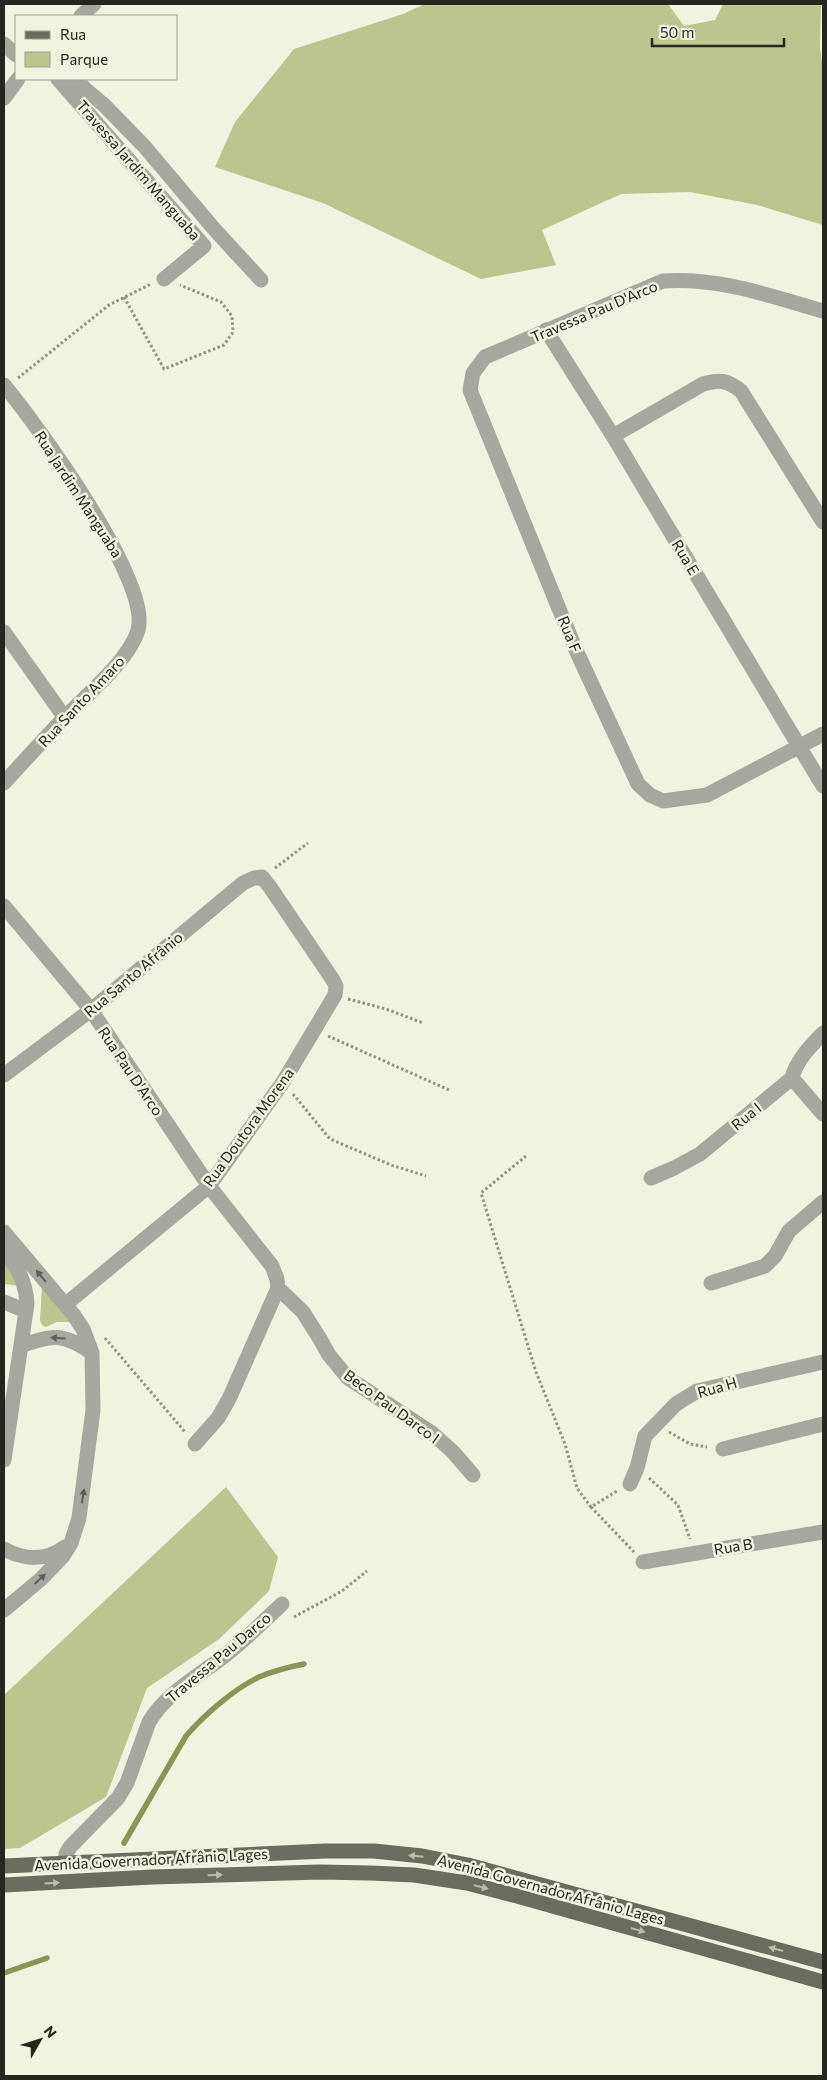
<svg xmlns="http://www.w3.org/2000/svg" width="827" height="2080" viewBox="0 0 827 2080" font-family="Commissioner,sans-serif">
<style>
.green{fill:#bbc58e}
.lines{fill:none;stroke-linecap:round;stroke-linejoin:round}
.stream{stroke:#8a9454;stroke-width:5.5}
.path{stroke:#929487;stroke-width:3;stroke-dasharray:2.5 2.5;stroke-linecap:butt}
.minor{stroke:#a6a8a0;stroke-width:15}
.major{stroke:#696c5e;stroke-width:15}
.oneway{fill:#5f6059}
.oneway2{fill:#b9bdac}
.labels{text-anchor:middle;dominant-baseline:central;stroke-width:5;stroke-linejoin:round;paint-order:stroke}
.street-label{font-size:15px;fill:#25261f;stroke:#eff3e0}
</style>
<rect width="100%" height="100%" fill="#eff3e0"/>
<!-- green -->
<path class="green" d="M 425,4 L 668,4 L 684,26 L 715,20 L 723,4 L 821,4 L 820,47 L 823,70 L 823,225 L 757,205 L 690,192 L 621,194 L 542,230 L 556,265 L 481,279 L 323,203 L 215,167 L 235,122 L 294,49 L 403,14 Z
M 4,1257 L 19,1286 L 4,1284 Z
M 42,1287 L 72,1322 L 57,1322 L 46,1327 L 42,1325 L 40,1320 Z
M 226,1487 L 278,1557 L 269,1591 L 219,1639 L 147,1688 L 106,1797 L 20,1848 L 4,1849 L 4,1695 Z"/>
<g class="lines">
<!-- stream -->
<path class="stream" d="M 124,1843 L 186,1736 C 204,1715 234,1689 259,1677 C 273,1671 289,1667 304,1664
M 4,1973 L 47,1958"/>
<!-- path -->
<path class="path" d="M 124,297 L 164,369 L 224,345 L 233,332 L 232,316 L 221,302 L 180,285
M 18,378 L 109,305 L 151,284
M 275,868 L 308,843
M 348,999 L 386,1009 L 423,1023
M 328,1036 L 449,1090
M 293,1094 L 330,1139 L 391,1165 L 426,1176
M 526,1156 L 481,1193 L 536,1372 L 565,1444 L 577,1488 L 591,1507 L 617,1491
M 105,1338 L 185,1432
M 669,1432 L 690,1444 L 707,1447
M 649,1478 L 678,1505 L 690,1539
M 591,1507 L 634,1552
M 294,1617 L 342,1591 L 367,1571"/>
<!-- minor -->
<path class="minor" d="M 81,16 L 94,4
M 4,44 L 16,55
M 58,79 L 204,246 L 164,279
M 76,79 L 85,89 L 104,105 L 144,146 L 215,230 L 261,280
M 4,98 L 18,79
M 823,311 C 770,296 719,277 663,281 L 485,357 L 473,373 L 470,390 L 575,648 L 638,784 L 650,795 L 663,801 L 707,795 L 823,734
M 546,330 L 613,436 L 823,786
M 4,385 C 37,425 152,582 138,630 C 129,660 88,694 66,716 C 45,738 24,761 4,783
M 613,436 L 703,384 C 720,379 727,380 741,391 L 823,522
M 4,632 L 65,718
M 4,906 L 91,1010 L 209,1186 L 272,1266 L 277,1279 L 278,1288 L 229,1399 L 218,1418 L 195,1444
M 4,1075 L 91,1010 L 243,883 L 254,878 L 262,877 L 270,887 L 333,980 L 336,986 L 335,995 L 283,1082 L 209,1186 L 72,1299
M 792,1078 L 823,1114
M 651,1178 L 674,1168 L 700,1154 L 792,1078 C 797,1059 810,1047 823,1033
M 4,1232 L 73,1314 L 83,1329 L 92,1353 L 93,1410 L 79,1518 L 71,1543 L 63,1556 L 41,1579 L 4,1610
M 4,1252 C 18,1266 26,1284 27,1304 L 4,1460
M 711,1283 L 765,1266 L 775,1256 L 789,1231 L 823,1202
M 278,1288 L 303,1312 L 320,1339 L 329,1355 L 348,1378 L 432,1433 L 453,1452 L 473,1475
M 4,1302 L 26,1311
M 21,1346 C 52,1334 64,1333 92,1353
M 723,1449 L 823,1424
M 630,1484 L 637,1468 L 645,1436 L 676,1404 L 697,1391 L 823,1362
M 4,1549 C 24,1560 46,1561 65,1547
M 643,1562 L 823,1532
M 65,1863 L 66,1854 L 70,1847 L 118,1798 L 127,1783 L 149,1722 C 168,1690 205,1673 233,1649 C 250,1635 266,1619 282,1604"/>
<!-- major -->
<path class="major" d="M 4,1866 L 325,1851 L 374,1851 L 422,1856 L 468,1865 L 823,1962
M 4,1885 L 152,1877 L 320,1872 L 370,1873 L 414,1875 L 467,1883 L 517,1896 L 823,1982"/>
</g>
<!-- one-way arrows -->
<defs><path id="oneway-solid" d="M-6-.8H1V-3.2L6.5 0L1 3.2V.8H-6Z" transform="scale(1.25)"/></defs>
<g class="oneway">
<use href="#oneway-solid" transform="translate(41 1276) rotate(-130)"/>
<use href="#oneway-solid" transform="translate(58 1338) rotate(-177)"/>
<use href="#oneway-solid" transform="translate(83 1496) rotate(-81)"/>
<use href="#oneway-solid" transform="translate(40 1579) rotate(-43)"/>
</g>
<g class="oneway2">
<use href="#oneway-solid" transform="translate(416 1856) rotate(-174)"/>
<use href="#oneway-solid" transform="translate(215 1875) rotate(-2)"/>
<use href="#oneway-solid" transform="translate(52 1883) rotate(-3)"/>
<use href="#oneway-solid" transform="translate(481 1887) rotate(14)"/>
<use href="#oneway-solid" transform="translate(638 1930) rotate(16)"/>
<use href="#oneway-solid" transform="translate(776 1949) rotate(-165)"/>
</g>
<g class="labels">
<!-- street labels -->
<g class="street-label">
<text transform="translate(139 170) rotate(49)">Travessa Jardim Manguaba</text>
<text transform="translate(594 311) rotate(-23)">Travessa Pau D'Arco</text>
<text transform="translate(79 494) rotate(57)">Rua Jardim Manguaba</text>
<text transform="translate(686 557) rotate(59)">Rua E</text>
<text transform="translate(570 634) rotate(68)">Rua F</text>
<text transform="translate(81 701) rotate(-47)">Rua Santo Amaro</text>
<text transform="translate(133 974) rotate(-40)">Rua Santo Afrânio</text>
<text transform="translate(131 1071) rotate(56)">Rua Pau D'Arco</text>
<text transform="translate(746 1116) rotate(-39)">Rua I</text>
<text transform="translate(248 1127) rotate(-54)">Rua Doutora Morena</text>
<text transform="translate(717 1387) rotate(-16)">Rua H</text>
<text transform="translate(392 1406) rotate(36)">Beco Pau Darco I</text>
<text transform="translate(733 1546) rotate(-9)">Rua B</text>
<text transform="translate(218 1657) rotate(-40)">Travessa Pau Darco</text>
<text transform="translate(151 1859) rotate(-3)">Avenida Governador Afrânio Lages</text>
<text transform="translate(551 1889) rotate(15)">Avenida Governador Afrânio Lages</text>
</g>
</g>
<!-- border -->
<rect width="827" height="2080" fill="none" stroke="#25261f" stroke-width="10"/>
<!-- legend -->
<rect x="15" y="15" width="162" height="65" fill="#eff3e0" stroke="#9ea193"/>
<rect x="25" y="31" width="25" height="8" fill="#696c5e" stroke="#9ea193"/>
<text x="60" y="40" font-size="15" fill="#25261f">Rua</text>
<rect x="25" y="52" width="25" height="15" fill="#bbc58e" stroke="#9ea193"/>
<text x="60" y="65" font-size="15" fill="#25261f">Parque</text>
<!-- north arrow -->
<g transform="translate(40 2040) rotate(51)" stroke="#eff3e0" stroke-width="4" paint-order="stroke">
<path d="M0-4L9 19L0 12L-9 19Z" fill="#25261f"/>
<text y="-8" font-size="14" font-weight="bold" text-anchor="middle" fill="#25261f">N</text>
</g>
<!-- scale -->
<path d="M652 38v8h132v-8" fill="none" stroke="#25261f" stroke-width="2.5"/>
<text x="660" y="38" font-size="15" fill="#25261f" stroke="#eff3e0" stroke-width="4" paint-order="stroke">50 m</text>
</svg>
